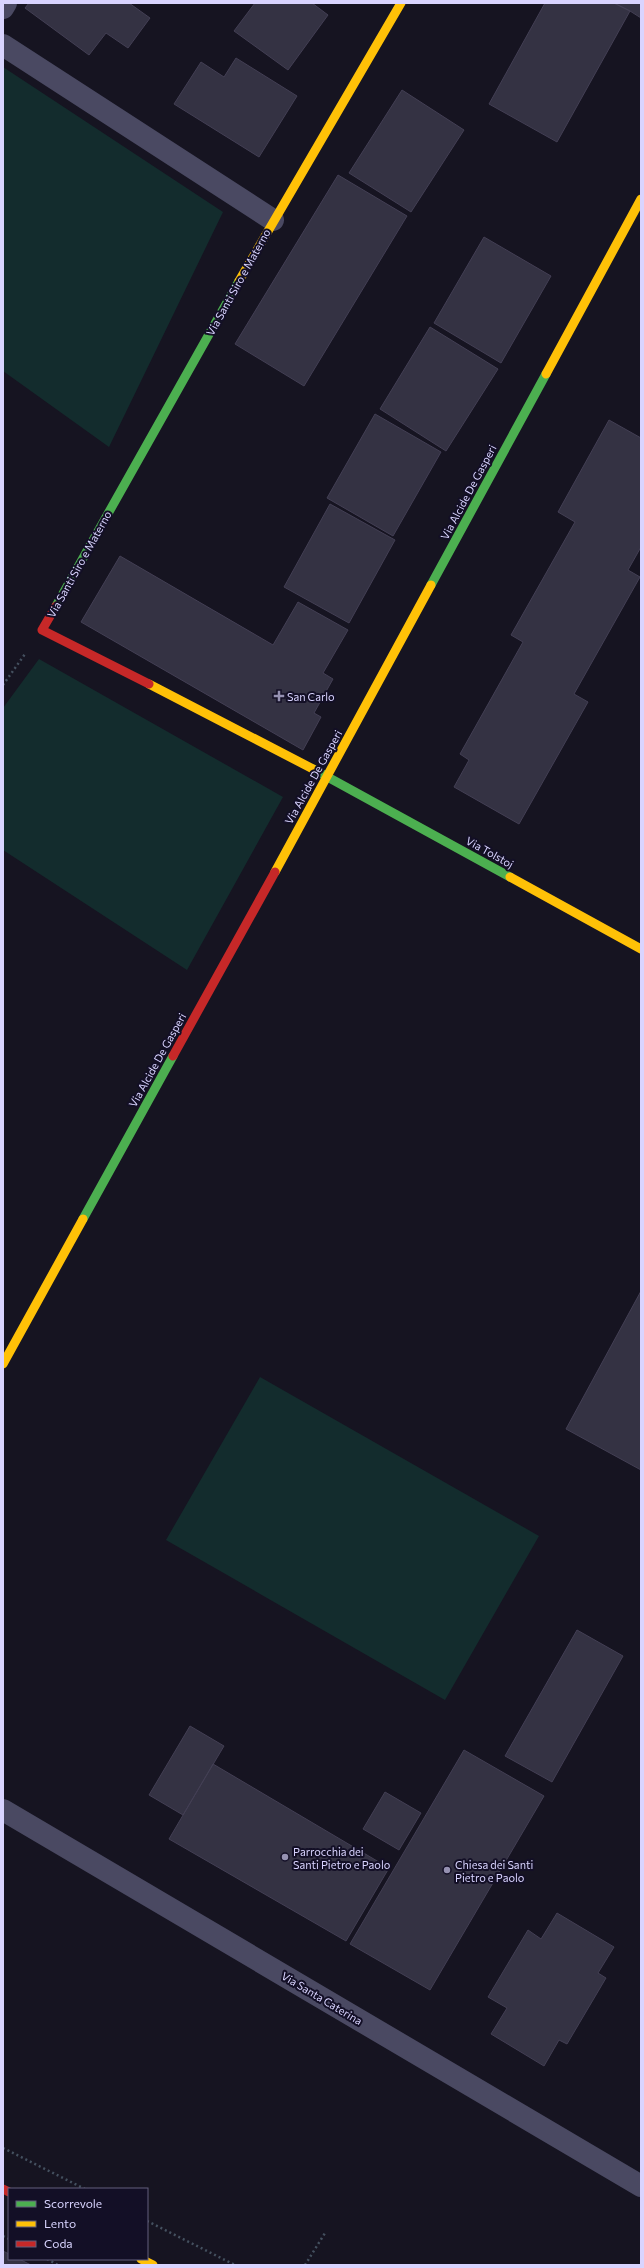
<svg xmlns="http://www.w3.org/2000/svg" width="644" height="2268" viewBox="0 0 644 2268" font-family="Commissioner,sans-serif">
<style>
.green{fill:#132c2d}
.building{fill:#343243;stroke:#433f54}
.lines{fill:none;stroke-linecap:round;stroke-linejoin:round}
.path{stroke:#44505f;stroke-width:2.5;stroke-dasharray:2 3;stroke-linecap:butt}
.street{stroke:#4a4962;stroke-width:22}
.fast{stroke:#4caf50;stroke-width:9}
.slow{stroke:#ffc107;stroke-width:9}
.jam{stroke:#c62828;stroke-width:9}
.poi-dot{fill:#9591b1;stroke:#130f26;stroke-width:1.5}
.labels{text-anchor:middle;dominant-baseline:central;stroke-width:4;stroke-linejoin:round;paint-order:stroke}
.street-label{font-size:11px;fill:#d9d4ff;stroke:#130f26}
.poi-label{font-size:11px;fill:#d9d4ff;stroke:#130f26;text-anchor:start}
</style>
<rect width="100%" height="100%" fill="#161421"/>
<!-- green -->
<path class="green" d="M 3,67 L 223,212 L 109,447 L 3,371 Z
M 39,659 L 283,797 L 187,970 L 3,850 L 3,708 Z
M 260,1377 L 539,1536 L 445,1700 L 166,1540 Z"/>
<!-- building -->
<path class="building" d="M 29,3 L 129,3 L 150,18 L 128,48 L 106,33 L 89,55 L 25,8 Z
M 255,3 L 312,3 L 328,15 L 288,70 L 234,31 Z
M 545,3 L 614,3 L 630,11 L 557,142 L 489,104 Z
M 614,3 L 641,3 L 641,18 L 630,11 Z
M 236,58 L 297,96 L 259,157 L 174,104 L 201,62 L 224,77 Z
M 402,90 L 464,130 L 411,212 L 349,173 Z
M 338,175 L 407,216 L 304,386 L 235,344 Z
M 484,237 L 551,276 L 501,363 L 434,323 Z
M 430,327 L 498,369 L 446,451 L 380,409 Z
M 375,414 L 441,452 L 393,536 L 327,498 Z
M 609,420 L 641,438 L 641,547 L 628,570 L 640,577 L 574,694 L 588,702 L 519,824 L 454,787 L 469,760 L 460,754 L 523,642 L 511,635 L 575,522 L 558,512 Z
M 330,504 L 395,540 L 349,623 L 284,587 Z
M 120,556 L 273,645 L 298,602 L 348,630 L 323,673 L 333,679 L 314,713 L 321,717 L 303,750 L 81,622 Z
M 641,1291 L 641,1470 L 566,1429 Z
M 577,1630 L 623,1656 L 552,1782 L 505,1756 Z
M 190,1726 L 224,1746 L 183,1815 L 149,1795 Z
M 464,1750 L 544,1796 L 430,1990 L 350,1944 Z
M 213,1764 L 389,1868 L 346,1941 L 169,1839 Z
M 385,1792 L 421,1813 L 399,1850 L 363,1829 Z
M 557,1913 L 614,1947 L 598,1973 L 606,1978 L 567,2044 L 559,2040 L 544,2066 L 491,2034 L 507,2008 L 488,1997 L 528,1930 L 541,1939 Z
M 3,2251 L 9,2254 L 9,2259 L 19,2259 L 31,2265 L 3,2265 Z"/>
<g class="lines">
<!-- path -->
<path class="path" d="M 3,685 L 25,654
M 3,2148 L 85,2189
M 147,2221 L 235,2265
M 3,2236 L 9,2239
M 47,2259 L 58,2265
M 305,2265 L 325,2233"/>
<!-- street -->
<path class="street" d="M 3,8 L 6,3
M 3,45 L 273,220
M 3,1810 L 641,2186"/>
<!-- fast -->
<path class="fast" d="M 431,585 L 546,374
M 56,606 L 239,281
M 313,769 L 510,877
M 83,1219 L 173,1056"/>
<!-- slow -->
<path class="slow" d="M 239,281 L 401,3
M 546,374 L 641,199
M 149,684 L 313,769
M 275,872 L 431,585
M 510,877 L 641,949
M 3,1364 L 83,1219
M 141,2259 L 153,2265"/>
<!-- jam -->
<path class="jam" d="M 56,606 L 42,630 L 149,684
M 173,1056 L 275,872
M 3,2189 L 9,2192"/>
</g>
<!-- markers -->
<g class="poi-dot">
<path d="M277 690h4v4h4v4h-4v4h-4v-4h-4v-4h4z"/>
<circle cx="285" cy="1857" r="4"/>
<circle cx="447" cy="1870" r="4"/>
</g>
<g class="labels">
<!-- street labels -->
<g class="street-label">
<text transform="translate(238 282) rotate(-61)">Via Santi Siro e Materno</text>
<text transform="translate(468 492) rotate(-62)">Via Alcide De Gasperi</text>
<text transform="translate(79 564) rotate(-61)">Via Santi Siro e Materno</text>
<text transform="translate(313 777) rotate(-61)">Via Alcide De Gasperi</text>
<text transform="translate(490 852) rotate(29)">Via Tolstoj</text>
<text transform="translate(157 1060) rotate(-61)">Via Alcide De Gasperi</text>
<text transform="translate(322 1998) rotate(31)">Via Santa Caterina</text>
</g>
<!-- poi labels -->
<g class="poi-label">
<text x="287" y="696">San Carlo</text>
<text x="293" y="1851">Parrocchia dei<tspan x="293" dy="13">Santi Pietro e Paolo</tspan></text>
<text x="455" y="1864">Chiesa dei Santi<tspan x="455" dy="13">Pietro e Paolo</tspan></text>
</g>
</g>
<!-- border -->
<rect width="644" height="2268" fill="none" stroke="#d9d4ff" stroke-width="8"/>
<!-- legend -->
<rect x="8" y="2188" width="140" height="72" fill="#130f26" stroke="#625e7d"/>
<rect x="16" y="2201" width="20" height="6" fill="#4caf50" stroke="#625e7d"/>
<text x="44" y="2208" font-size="12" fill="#d9d4ff">Scorrevole</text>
<rect x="16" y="2221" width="20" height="6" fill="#ffc107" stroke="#625e7d"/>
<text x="44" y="2228" font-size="12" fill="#d9d4ff">Lento</text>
<rect x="16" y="2241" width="20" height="6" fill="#c62828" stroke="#625e7d"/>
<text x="44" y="2248" font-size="12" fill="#d9d4ff">Coda</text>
</svg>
